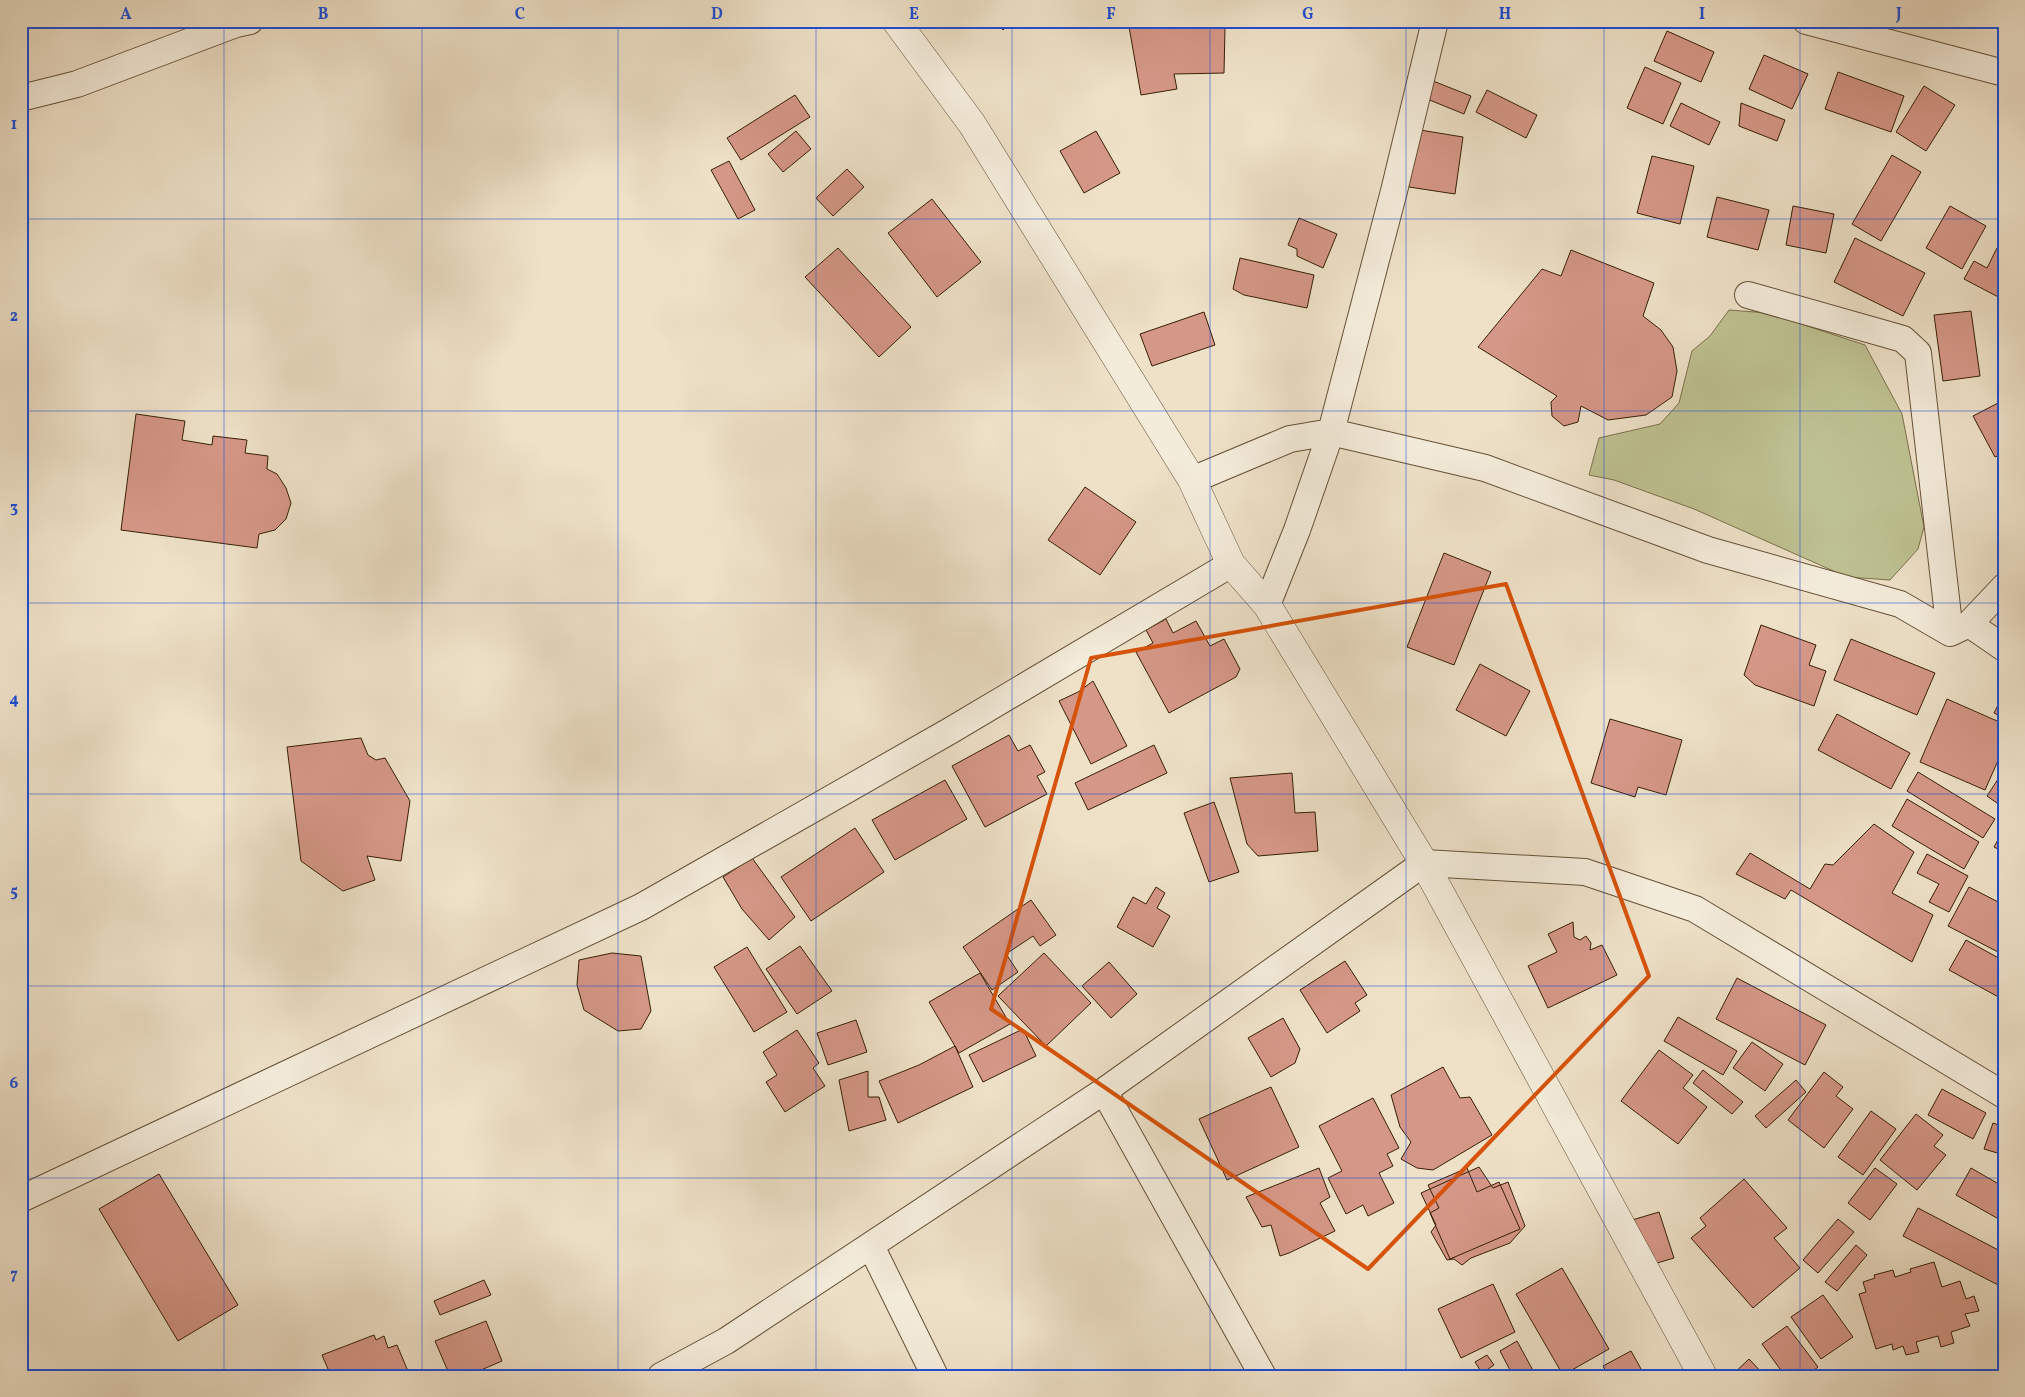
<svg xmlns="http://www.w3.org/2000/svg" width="2025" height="1397" viewBox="0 0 2025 1397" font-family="Vollkorn,serif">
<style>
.green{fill:#bec192;stroke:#7b704b}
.building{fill:#d59787;stroke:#381f04}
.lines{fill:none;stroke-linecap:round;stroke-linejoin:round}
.minor-casing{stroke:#665035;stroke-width:28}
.tertiary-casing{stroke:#665035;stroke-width:29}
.minor{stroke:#f4ecdb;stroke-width:26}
.tertiary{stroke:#f4ecdb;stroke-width:28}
.marked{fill:none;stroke:#d6530b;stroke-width:4;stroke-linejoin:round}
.grid{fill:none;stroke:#1d4ed8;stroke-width:1;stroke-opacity:0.55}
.neatline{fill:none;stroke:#1d4ed8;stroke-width:2}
.grid-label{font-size:16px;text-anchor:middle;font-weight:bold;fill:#1d4ed8}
</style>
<rect width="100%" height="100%" fill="#eee1c8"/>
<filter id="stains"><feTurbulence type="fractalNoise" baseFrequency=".004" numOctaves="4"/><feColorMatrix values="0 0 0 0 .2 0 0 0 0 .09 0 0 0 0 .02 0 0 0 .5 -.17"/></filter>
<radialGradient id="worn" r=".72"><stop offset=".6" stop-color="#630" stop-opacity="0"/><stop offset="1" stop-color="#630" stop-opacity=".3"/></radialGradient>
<!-- green -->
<path class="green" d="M 1729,310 L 1768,313 L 1865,345 L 1902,414 L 1924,527 L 1918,549 L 1890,580 L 1847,577 L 1694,509 L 1614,480 L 1589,475 L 1599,438 L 1660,424 L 1679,403 L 1692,351 L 1710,336 Z"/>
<!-- building -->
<path class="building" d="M 996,21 L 1013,21 L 1003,30 Z
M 1128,21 L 1209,21 L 1225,28 L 1224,73 L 1174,74 L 1177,89 L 1141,95 Z
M 1667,31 L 1714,52 L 1701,82 L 1654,61 Z
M 1764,55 L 1808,74 L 1792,109 L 1749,89 Z
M 1645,67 L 1681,83 L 1663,124 L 1627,108 Z
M 1838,72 L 1904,96 L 1891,132 L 1825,109 Z
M 1433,81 L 1471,96 L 1464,114 L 1427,99 Z
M 1924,86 L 1955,105 L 1926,151 L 1896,132 Z
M 1487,90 L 1537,115 L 1526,138 L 1476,112 Z
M 795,95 L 810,117 L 741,160 L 727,138 Z
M 1681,103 L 1720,122 L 1709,145 L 1670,126 Z
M 1741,103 L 1785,120 L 1777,141 L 1739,126 Z
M 1420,130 L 1463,137 L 1455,194 L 1409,187 L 1405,174 L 1408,155 L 1417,151 Z
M 796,131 L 811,149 L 783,172 L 768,154 Z
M 1096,131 L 1120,173 L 1084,193 L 1060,151 Z
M 1892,155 L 1921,172 L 1881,241 L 1852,224 Z
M 1652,156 L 1694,166 L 1680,224 L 1637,213 Z
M 729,161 L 755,210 L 738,219 L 711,170 Z
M 847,169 L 864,187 L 833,216 L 816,198 Z
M 1717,197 L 1769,210 L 1758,250 L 1707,237 Z
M 932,199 L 981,262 L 937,297 L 888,233 Z
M 1793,206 L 1834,214 L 1826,253 L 1786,245 Z
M 1950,206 L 1986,226 L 1962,269 L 1926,248 Z
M 1299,218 L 1337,234 L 1323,268 L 1297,256 L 1297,249 L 1288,245 Z
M 1855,238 L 1925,273 L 1903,316 L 1834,282 Z
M 838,248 L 911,327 L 879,357 L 805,277 Z
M 1997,248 L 2004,252 L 2004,300 L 1964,279 L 1974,261 L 1987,268 Z
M 1571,250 L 1654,283 L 1643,316 L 1661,330 L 1673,347 L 1677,371 L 1672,397 L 1646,415 L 1608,420 L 1581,406 L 1578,422 L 1564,426 L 1552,416 L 1551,402 L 1557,396 L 1478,347 L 1542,269 L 1561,276 Z
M 1240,258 L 1314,275 L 1307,308 L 1244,295 L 1233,289 Z
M 1971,311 L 1980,376 L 1943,381 L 1934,315 Z
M 1204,312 L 1215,345 L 1152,366 L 1140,334 Z
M 2000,402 L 2004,410 L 2004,453 L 1995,457 L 1973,416 Z
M 136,414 L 185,421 L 182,440 L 212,445 L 213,436 L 247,440 L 245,453 L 268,456 L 267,469 L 277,474 L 286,488 L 291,503 L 286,519 L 275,530 L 259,534 L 257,548 L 121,530 Z
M 1085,487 L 1136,522 L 1100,575 L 1048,540 Z
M 1444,553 L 1491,572 L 1454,665 L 1407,647 Z
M 1166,619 L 1173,633 L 1196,621 L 1210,646 L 1224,639 L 1240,669 L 1236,677 L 1169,713 L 1136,652 L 1153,643 L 1146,630 Z
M 1761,625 L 1816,645 L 1809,665 L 1826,671 L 1814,706 L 1755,685 L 1744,675 Z
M 1851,639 L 1935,673 L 1917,715 L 1834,680 Z
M 1480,664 L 1530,691 L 1506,736 L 1456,710 Z
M 1093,681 L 1127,746 L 1091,764 L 1059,701 L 1078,692 Z
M 1947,699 L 2004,724 L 2004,747 L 1985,790 L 1920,762 Z
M 2001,699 L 2004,701 L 2004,718 L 1994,713 Z
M 1837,714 L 1910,753 L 1891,789 L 1818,750 Z
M 1610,719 L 1682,740 L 1666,795 L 1638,787 L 1635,797 L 1591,783 Z
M 1009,735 L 1018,751 L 1030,745 L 1045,772 L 1037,776 L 1047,794 L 985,827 L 952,766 Z
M 361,738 L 368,755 L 376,760 L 385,758 L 410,801 L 401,861 L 367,856 L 375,880 L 343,891 L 301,861 L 287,747 Z
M 1154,745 L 1167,773 L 1088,810 L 1075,783 Z
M 2004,770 L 2004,808 L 1987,796 Z
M 1918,772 L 1995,819 L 1983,838 L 1907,791 Z
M 1292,773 L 1295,813 L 1315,812 L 1318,851 L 1258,856 L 1247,844 L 1230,778 Z
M 945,780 L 967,819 L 895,860 L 872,820 Z
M 1907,799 L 1979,842 L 1964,869 L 1892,826 Z
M 1214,802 L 1239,872 L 1209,882 L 1184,813 Z
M 1874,824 L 1914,852 L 1892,893 L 1933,915 L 1912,962 L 1791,890 L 1785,899 L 1736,874 L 1750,853 L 1810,889 L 1825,864 L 1833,865 Z
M 855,828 L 884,872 L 811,921 L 781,877 Z
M 2004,829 L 2004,852 L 1994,847 Z
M 1927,854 L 1968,876 L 1949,912 L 1929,902 L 1939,884 L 1917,873 Z
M 752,858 L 795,917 L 769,940 L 742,909 L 723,877 Z
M 1156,887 L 1165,893 L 1157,908 L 1170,916 L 1153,947 L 1117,927 L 1133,897 L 1146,904 Z
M 1969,887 L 2004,905 L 2004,940 L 1998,952 L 1948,926 Z
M 1031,900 L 1056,935 L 1040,946 L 1033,936 L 1006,954 L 1018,972 L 992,990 L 963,947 Z
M 1573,922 L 1574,937 L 1580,940 L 1586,936 L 1591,943 L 1590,950 L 1602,945 L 1617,975 L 1548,1008 L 1528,966 L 1557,952 L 1548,934 Z
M 1966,940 L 2004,961 L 2004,1000 L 1949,970 Z
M 800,946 L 832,991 L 797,1014 L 766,969 Z
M 747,947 L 787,1012 L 754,1032 L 714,967 Z
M 612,953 L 641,956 L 651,1011 L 641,1029 L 618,1031 L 584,1010 L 577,985 L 579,960 Z
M 1044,953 L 1091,1003 L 1046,1046 L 998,996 Z
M 1345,961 L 1367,995 L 1355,1003 L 1360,1011 L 1327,1033 L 1300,990 Z
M 1109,962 L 1137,994 L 1111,1018 L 1082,986 Z
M 980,973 L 1010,1024 L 959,1053 L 929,1002 Z
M 1737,978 L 1826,1025 L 1805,1065 L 1716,1019 Z
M 1678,1017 L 1737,1051 L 1723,1075 L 1664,1041 Z
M 1283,1018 L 1300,1049 L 1295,1063 L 1271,1077 L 1248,1038 Z
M 856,1020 L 867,1052 L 828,1065 L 817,1033 Z
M 1023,1029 L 1036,1056 L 983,1082 L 969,1055 Z
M 797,1030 L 819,1063 L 813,1068 L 825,1086 L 785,1112 L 766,1082 L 777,1075 L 763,1052 Z
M 1752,1042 L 1783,1064 L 1765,1091 L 1733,1068 Z
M 955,1046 L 973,1087 L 898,1123 L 879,1081 L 919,1065 Z
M 1659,1050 L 1693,1075 L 1683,1088 L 1707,1107 L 1678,1144 L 1621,1101 Z
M 1443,1067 L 1460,1098 L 1470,1097 L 1492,1135 L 1433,1170 L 1417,1168 L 1401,1159 L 1411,1142 L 1400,1127 L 1391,1095 Z
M 1703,1070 L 1743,1102 L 1732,1114 L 1693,1083 Z
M 868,1071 L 868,1097 L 879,1097 L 886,1120 L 849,1131 L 839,1080 Z
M 1824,1072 L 1843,1087 L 1836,1096 L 1853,1109 L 1824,1148 L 1788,1120 Z
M 1796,1080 L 1806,1092 L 1766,1128 L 1755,1116 Z
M 1271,1087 L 1299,1147 L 1227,1180 L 1199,1119 Z
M 1942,1089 L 1986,1113 L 1973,1139 L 1928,1115 Z
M 1373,1098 L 1399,1148 L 1387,1154 L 1393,1166 L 1379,1173 L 1394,1203 L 1368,1216 L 1363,1205 L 1346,1214 L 1328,1178 L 1342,1171 L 1319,1126 Z
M 1871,1111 L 1896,1129 L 1863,1175 L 1838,1157 Z
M 1916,1114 L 1943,1135 L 1934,1146 L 1946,1155 L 1917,1190 L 1880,1160 Z
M 1993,1123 L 2004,1127 L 2004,1155 L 1984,1149 Z
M 1479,1167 L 1493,1188 L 1508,1182 L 1525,1226 L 1510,1243 L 1471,1258 L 1462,1265 L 1454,1259 L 1447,1260 L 1431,1232 L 1436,1225 L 1421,1193 Z
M 1319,1168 L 1330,1197 L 1320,1203 L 1335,1231 L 1289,1253 L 1280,1256 L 1271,1225 L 1262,1227 L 1246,1197 Z
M 1467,1168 L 1477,1192 L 1499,1182 L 1520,1229 L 1450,1259 L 1430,1213 L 1439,1208 L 1428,1185 Z
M 1875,1168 L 1897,1184 L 1870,1220 L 1848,1203 Z
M 1971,1168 L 2004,1187 L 2004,1222 L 1956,1195 Z
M 159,1174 L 238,1305 L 178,1341 L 99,1209 Z
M 1744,1179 L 1787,1228 L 1774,1238 L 1800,1268 L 1753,1308 L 1691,1238 L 1706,1226 L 1700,1218 Z
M 1918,1208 L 2004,1253 L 2004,1288 L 1903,1236 Z
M 1659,1212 L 1674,1258 L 1647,1266 L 1632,1220 Z
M 1838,1219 L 1854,1232 L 1818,1273 L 1803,1260 Z
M 1856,1245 L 1867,1255 L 1837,1291 L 1825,1282 Z
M 1934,1262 L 1942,1287 L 1960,1281 L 1966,1299 L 1974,1296 L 1979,1311 L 1965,1314 L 1970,1326 L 1951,1332 L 1954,1343 L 1941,1347 L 1938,1336 L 1916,1342 L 1919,1352 L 1906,1355 L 1903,1346 L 1893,1350 L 1892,1344 L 1876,1349 L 1859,1294 L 1866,1292 L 1863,1282 L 1875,1278 L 1874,1275 L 1893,1270 L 1895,1277 L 1911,1272 L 1910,1269 Z
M 1562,1268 L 1609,1349 L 1563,1375 L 1516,1294 Z
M 484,1280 L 491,1295 L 440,1315 L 434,1301 Z
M 1493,1284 L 1515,1332 L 1461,1358 L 1438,1309 Z
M 1823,1295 L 1853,1337 L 1821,1359 L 1791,1317 Z
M 486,1321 L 502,1361 L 467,1376 L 450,1376 L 435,1341 Z
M 1787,1326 L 1818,1367 L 1807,1376 L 1785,1376 L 1762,1344 Z
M 374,1335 L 376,1340 L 384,1336 L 388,1348 L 397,1345 L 410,1376 L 331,1376 L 322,1355 Z
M 1517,1341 L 1536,1376 L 1504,1376 L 1503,1374 L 1510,1370 L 1500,1351 Z
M 1631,1351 L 1645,1376 L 1609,1376 L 1603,1366 Z
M 1487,1355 L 1494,1365 L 1482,1373 L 1475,1362 Z
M 1749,1359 L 1765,1376 L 1731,1376 Z"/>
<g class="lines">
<!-- minor casing -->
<g class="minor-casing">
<path id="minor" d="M 1806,21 L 2004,73
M 21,98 L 77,84 L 236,24 L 250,21
M 1748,295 L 1903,339 L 1918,353 L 1950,633
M 1192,480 L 1290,439 L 1331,432 L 1485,468 L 1708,550 L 1900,604 L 1950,633 L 1969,624 L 2004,648
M 1267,605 L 1297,530 L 1331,432 L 1394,191 L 1435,21
M 1969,624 L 2004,587
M 1104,1091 L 1263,1376
M 21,1199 L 641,907 L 948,732 L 1231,564
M 871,1246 L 935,1376
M 661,1376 L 726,1341 L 1104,1091 L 1424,863 L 1585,872 L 1695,909 L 2004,1095"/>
</g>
<!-- tertiary casing -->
<g class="tertiary-casing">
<path id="tertiary" d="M 896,21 L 972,124 L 1192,480 L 1231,564 L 1267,605 L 1424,863 L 1703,1376"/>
</g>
<!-- minor -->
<use href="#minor" class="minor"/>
<!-- tertiary -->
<use href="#tertiary" class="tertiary"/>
</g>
<!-- marked area -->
<path class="marked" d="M 1506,584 L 1649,976 L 1368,1269 L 991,1009 L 1091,658 Z"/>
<!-- grid -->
<path class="grid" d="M 224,21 L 224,1376M 422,21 L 422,1376M 618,21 L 618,1376M 816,21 L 816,1376M 1012,21 L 1012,1376M 1210,21 L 1210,1376M 1406,21 L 1406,1376M 1604,21 L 1604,1376M 1800,21 L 1800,1376M 21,219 L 2004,219M 21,411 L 2004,411M 21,603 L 2004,603M 21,794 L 2004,794M 21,986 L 2004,986M 21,1178 L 2004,1178"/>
<!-- margin -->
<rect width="2025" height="1397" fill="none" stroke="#eee1c8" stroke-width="55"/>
<rect x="28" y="28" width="1970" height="1342" class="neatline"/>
<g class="grid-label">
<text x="126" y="19">A</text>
<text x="323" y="19">B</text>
<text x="520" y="19">C</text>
<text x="717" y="19">D</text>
<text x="914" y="19">E</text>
<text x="1111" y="19">F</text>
<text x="1308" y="19">G</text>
<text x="1505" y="19">H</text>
<text x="1702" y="19">I</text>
<text x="1899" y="19">J</text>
<text x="14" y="129">1</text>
<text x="14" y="321">2</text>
<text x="14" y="512">3</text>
<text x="14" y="704">4</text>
<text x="14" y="896">5</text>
<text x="14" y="1088">6</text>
<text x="14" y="1279">7</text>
</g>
<rect width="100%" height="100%" filter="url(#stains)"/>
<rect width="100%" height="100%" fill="url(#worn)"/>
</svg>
